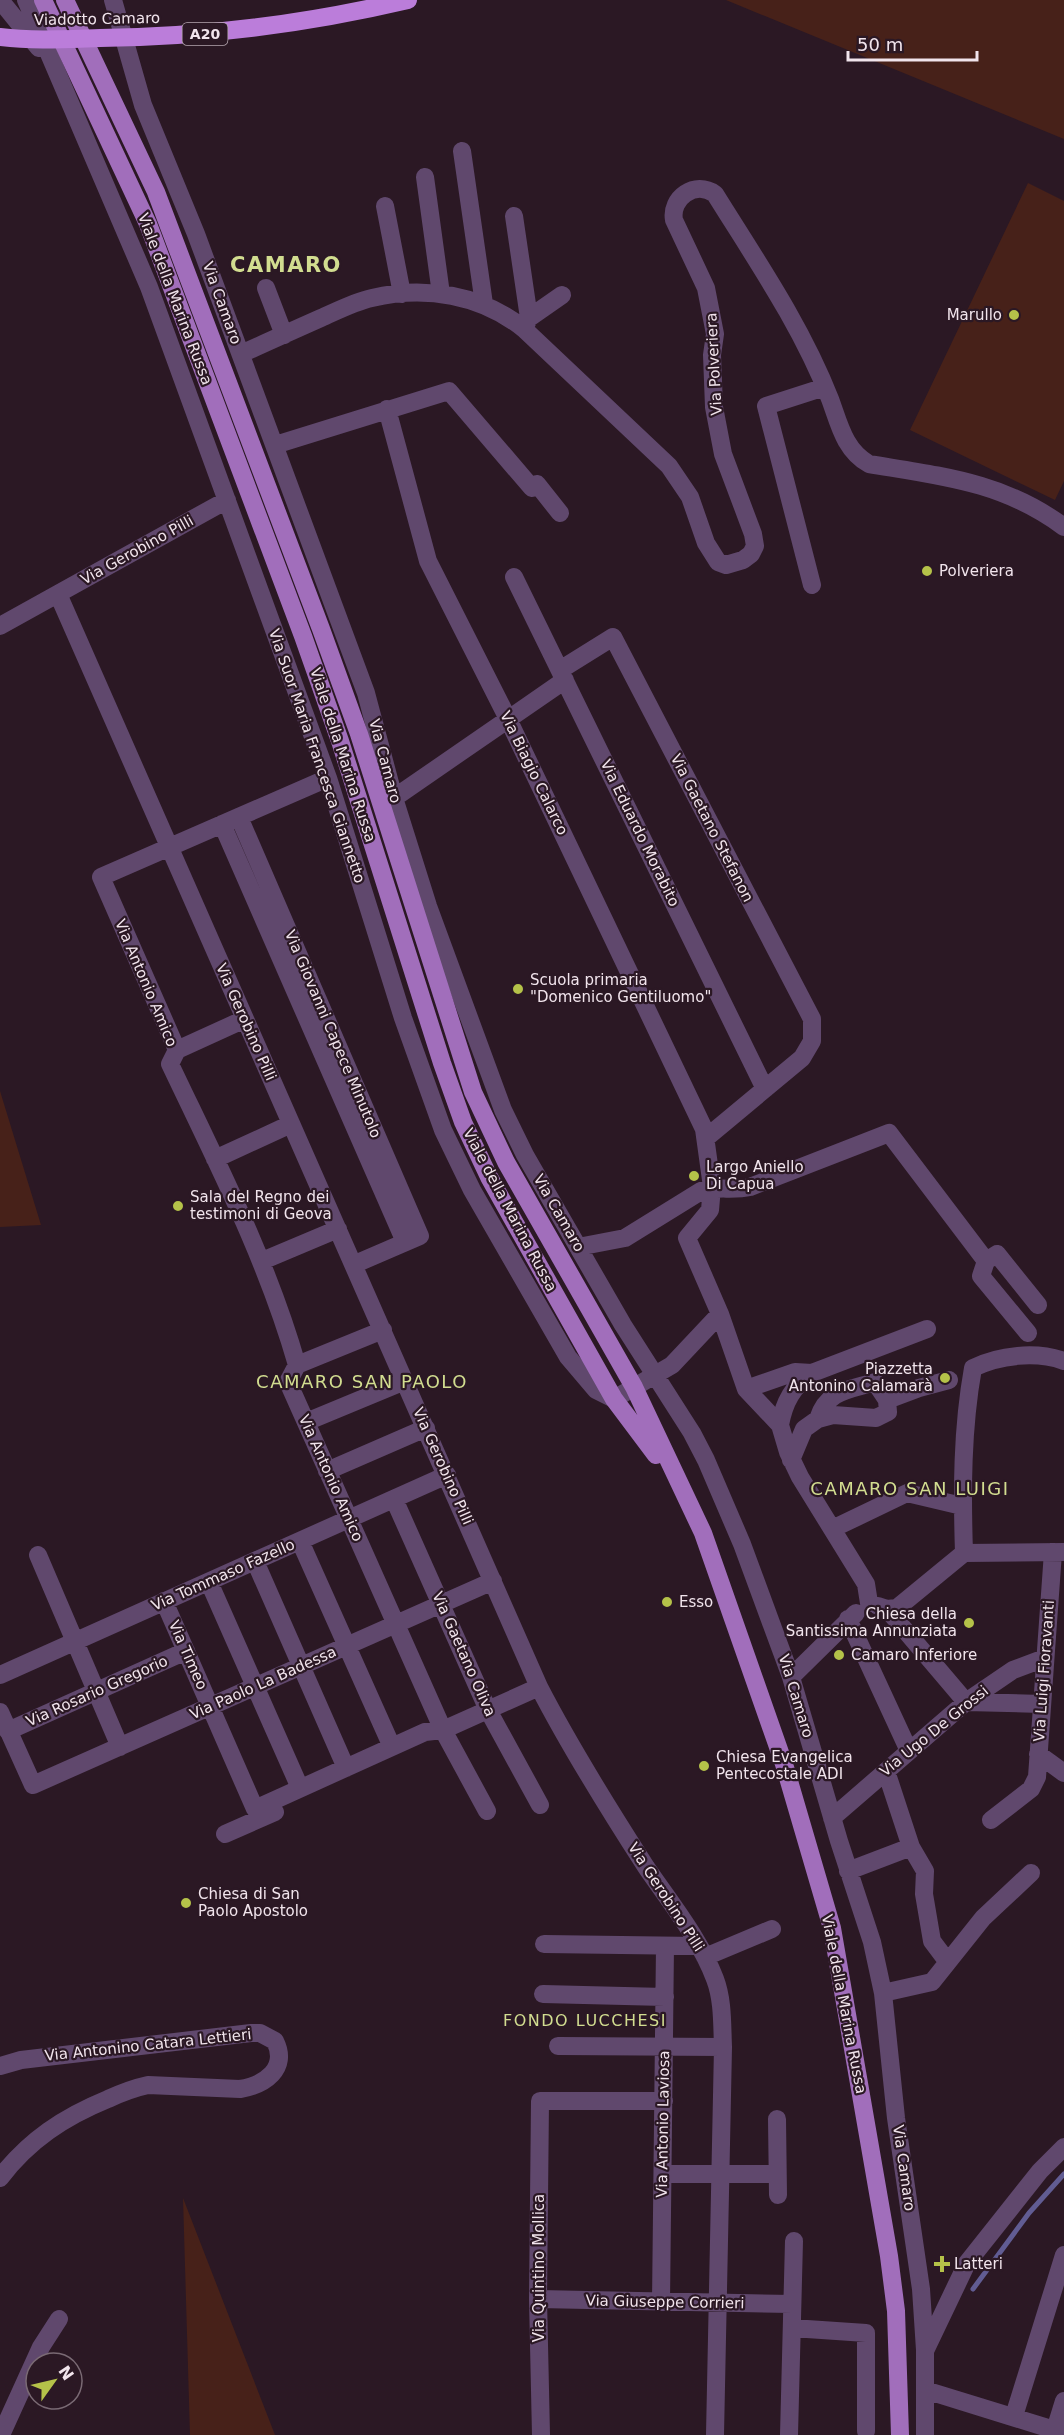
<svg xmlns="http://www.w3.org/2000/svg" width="1064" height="2435" viewBox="0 0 1064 2435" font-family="'DejaVu Sans',sans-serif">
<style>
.green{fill:#472119}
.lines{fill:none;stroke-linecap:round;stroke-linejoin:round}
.stream{stroke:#615c93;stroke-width:5}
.minor{stroke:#60486d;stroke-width:18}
.major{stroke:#a16ebb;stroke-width:18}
.highway{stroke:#bb7dda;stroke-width:18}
.poi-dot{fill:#b5c249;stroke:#2b1824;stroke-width:2}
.labels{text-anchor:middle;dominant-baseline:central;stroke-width:4.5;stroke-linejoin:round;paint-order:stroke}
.shield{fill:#2b1824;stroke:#b6a7b0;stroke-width:1.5}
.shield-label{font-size:14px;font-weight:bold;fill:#f1e4ec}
.street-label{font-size:15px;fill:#f1e4ec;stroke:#2b1824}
.poi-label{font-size:15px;fill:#f1e4ec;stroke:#2b1824;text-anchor:start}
.neighbourhood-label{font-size:16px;letter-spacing:1.5px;fill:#d2dd90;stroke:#2b1824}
.quarter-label{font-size:18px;letter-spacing:1.5px;fill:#d2dd90;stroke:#2b1824}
.district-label{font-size:21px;font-weight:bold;letter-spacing:1.5px;fill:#d2dd90;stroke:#2b1824}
</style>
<rect width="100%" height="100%" fill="#2b1824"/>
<!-- green -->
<path class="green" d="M 726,0 L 1064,0 L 1064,139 Z
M 1028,183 L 1064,201 L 1064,481 L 1055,500 L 910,430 Z
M 0,1091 L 41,1225 L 0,1227 Z
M 183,2198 L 275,2435 L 190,2435 Z"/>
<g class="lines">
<!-- stream -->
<path class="stream" d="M 973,2289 L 1029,2213 L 1064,2174"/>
<!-- minor -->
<path class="minor" d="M 0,0 L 39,48
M 26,0 L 149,287 L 328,778 L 403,1018 L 443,1130 L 472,1190 L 568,1357 L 596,1390 L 614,1399 L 672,1365 L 720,1314
M 113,0 L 143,105 L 196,234 L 366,693 L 394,798 L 428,906 L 503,1110 L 525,1155 L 578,1247 L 623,1325 L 692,1433 L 706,1460 L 742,1544 L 791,1677 L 839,1841 L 872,1942 L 883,1993 L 896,2118 L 921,2289 L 925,2350 L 925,2435
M 462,151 L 484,304
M 425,177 L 441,294
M 385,206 L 402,294
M 514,216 L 529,318 L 524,329
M 266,288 L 284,335
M 529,318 L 562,295
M 241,354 C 267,342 294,330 321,318 C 337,311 354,302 372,298 C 425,285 482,295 524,329 L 669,466 L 690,497 L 706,543 L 718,562 L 726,565 L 743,560 L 751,554 L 755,546 L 753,534 L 723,454 L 714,407 L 712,355 L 715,334 L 706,288 L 674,220 C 670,198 695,180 715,194 C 756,260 801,325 830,399 C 839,423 844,450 869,464 C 941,476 1004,482 1064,527
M 387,409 L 428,561 L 508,719 L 704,1129 L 712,1187 L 710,1210 L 687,1238 L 720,1314 L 746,1389 L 780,1425 L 788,1452 L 800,1477 L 866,1584 L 869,1603
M 275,445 L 449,391 L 532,488 L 537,484 L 560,513
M 514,577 L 765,1089
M 812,585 L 766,406 L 825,387
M 58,594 L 539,1687 C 571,1749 608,1808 646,1867 C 670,1902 700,1939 715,1979 C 723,2000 722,2024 723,2047 L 715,2435
M 0,626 L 227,500
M 560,670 L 613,637 L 812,1019 L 812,1041 L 802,1058 L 706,1138
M 328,778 L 101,877 L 177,1050 L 170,1064 C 217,1163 267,1260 297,1365 L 288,1382 L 443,1730 L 487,1811
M 394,798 L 565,680
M 239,817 L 420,1236 L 355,1264
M 222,824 L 405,1242
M 177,1050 L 245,1019
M 215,1159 L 291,1124
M 578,1247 L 625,1238 L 701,1191 C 718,1186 732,1191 750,1187 L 889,1133 L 986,1261 L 981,1276 L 1028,1333
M 262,1261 L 338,1229
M 986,1261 L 997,1254 L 1038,1305
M 297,1365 L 383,1330
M 746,1389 L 795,1372 L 812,1373
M 887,1400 L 919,1388 L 949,1380
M 306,1422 L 405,1381
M 780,1425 C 784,1402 793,1386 812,1373 L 927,1329
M 791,1460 L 804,1429 L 818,1419 L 833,1415 L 876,1418 L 888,1412 L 887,1400 L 875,1382 C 849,1390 827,1390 818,1419
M 327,1471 L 426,1428
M 394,1499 L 488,1710 L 540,1805
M 832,1529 L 907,1493 L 962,1506
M 300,1541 L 392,1747
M 964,1553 C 962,1491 962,1429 973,1368 C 999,1355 1036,1351 1064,1361
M 964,1553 L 1064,1552
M 38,1555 L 120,1747
M 255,1561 L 346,1768
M 209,1582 L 300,1788
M 164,1601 L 255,1809 L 425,1732 L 443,1730 L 539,1687
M 878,1606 L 887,1609 L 897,1608 L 964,1553
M 887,1609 L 966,1702 L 1042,1704
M 848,1619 L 909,1751
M 0,1675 L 447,1475
M 791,1677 L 856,1613
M 0,1712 L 33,1785 L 493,1581
M 8,1731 L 186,1651
M 1038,1754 L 1064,1773
M 886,1771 L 911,1847 L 925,1871 L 924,1894 L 932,1941 L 947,1961
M 832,1818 L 966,1702 L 1013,1670 L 1045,1658
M 991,1820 L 1031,1789 L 1037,1777 L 1053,1552
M 225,1834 L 275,1812
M 848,1871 L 911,1847
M 544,1944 L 698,1946
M 705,1957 L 772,1929
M 883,1993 L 932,1982 L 983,1918 L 1031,1873
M 543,1994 L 665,1997
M 558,2046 L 723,2047
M 0,2066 L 21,2060 L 251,2033 L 260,2033 L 275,2041 C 289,2069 264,2085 240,2089 L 148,2085 C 134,2088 121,2093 108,2099 C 64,2117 29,2140 0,2178
M 777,2119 L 778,2195
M 663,2174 L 777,2174
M 538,2299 L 792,2304
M 661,2302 L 665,1946
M 792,2328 L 866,2333 L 866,2431
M 926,2349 L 967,2263 L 1040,2171 L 1064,2147
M 925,2390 L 1064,2433
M 1014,2416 L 1064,2255
M 1055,2430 L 1064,2401
M 1,2435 L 41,2347 L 59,2319
M 541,2435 L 538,2299 L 540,2101 L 664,2101
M 789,2435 L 794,2241"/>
<!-- major -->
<path class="major" d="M 43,0 L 148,224 L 303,636 L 340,741 L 442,1063 L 463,1122 L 489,1177 L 614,1399 L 656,1455
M 65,0 L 156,192 L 321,629 L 359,734 L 473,1092 L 506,1162 L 634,1387 L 703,1533 L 784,1764 L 832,1928 L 889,2256 L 896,2311 L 900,2435"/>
<!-- highway -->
<path class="highway" d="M 0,37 C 33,41 67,39 100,38 C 204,37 306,24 408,0"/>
</g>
<!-- markers -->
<g class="poi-dot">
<circle cx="1014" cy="315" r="6"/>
<circle cx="927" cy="571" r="6"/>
<circle cx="518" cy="989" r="6"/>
<circle cx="694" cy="1176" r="6"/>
<circle cx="178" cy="1206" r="6"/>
<circle cx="945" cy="1378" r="6"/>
<circle cx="667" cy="1602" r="6"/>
<circle cx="969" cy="1623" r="6"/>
<circle cx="839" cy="1655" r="6"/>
<circle cx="704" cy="1766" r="6"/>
<circle cx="186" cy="1903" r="6"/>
<path d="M939 2255h6v6h6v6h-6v6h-6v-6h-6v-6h6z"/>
</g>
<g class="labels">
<!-- shield labels -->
<rect class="shield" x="182.5" y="23" width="45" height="22" rx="4.5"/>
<g class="shield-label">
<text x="205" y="34">A20</text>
</g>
<!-- street labels -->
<g class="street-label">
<text transform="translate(97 19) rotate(-1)">Viadotto Camaro</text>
<text transform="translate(175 299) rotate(69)">Viale della Marina Russa</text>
<text transform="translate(222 303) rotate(70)">Via Camaro</text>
<text transform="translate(714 364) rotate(-93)">Via Polveriera</text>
<text transform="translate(137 550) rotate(-29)">Via Gerobino Pilli</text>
<text transform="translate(343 755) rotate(72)">Viale della Marina Russa</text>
<text transform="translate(317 756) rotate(71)">Via Suor Maria Francesca Giannetto</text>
<text transform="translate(385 761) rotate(75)">Via Camaro</text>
<text transform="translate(534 773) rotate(64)">Via Biagio Calarco</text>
<text transform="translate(712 828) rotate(63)">Via Gaetano Stefanon</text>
<text transform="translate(640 833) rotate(64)">Via Eduardo Morabito</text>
<text transform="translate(146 983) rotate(67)">Via Antonio Amico</text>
<text transform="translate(246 1022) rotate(66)">Via Gerobino Pilli</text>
<text transform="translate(333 1034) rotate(67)">Via Giovanni Capece Minutolo</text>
<text transform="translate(510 1210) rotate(62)">Viale della Marina Russa</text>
<text transform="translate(559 1213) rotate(60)">Via Camaro</text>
<text transform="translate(443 1466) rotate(66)">Via Gerobino Pilli</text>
<text transform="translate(331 1478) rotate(66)">Via Antonio Amico</text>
<text transform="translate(223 1575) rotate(-24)">Via Tommaso Fazello</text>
<text transform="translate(464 1654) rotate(66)">Via Gaetano Oliva</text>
<text transform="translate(188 1655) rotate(66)">Via Timeo</text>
<text transform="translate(1044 1671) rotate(-86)">Via Luigi Fioravanti</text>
<text transform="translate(263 1683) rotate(-24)">Via Paolo La Badessa</text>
<text transform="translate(97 1691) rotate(-24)">Via Rosario Gregorio</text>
<text transform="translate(796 1696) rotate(73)">Via Camaro</text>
<text transform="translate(934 1731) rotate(-39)">Via Ugo De Grossi</text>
<text transform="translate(666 1897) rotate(57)">Via Gerobino Pilli</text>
<text transform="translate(844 2004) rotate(79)">Viale della Marina Russa</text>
<text transform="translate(148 2045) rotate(-6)">Via Antonino Catara Lettieri</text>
<text transform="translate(663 2124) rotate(-89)">Via Antonio Laviosa</text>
<text transform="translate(904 2168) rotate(82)">Via Camaro</text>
<text transform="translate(539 2268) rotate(-90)">Via Quintino Mollica</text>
<text transform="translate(665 2302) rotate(1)">Via Giuseppe Corrieri</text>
</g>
<!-- poi labels -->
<g class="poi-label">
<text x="1002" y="315" text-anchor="end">Marullo</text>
<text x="939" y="571">Polveriera</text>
<text x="530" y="980">Scuola primaria<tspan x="530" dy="17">"Domenico Gentiluomo"</tspan></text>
<text x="706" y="1167">Largo Aniello<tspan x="706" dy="17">Di Capua</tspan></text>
<text x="190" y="1197">Sala del Regno dei<tspan x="190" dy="17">testimoni di Geova</tspan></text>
<text x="933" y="1369" text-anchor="end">Piazzetta<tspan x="933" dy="17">Antonino Calamarà</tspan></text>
<text x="679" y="1602">Esso</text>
<text x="957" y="1614" text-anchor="end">Chiesa della<tspan x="957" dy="17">Santissima Annunziata</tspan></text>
<text x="851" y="1655">Camaro Inferiore</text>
<text x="716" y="1757">Chiesa Evangelica<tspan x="716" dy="17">Pentecostale ADI</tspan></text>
<text x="198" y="1894">Chiesa di San<tspan x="198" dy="17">Paolo Apostolo</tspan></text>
<text x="954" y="2264">Latteri</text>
</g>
<!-- neighbourhood labels -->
<g class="neighbourhood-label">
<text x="585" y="2020">FONDO LUCCHESI</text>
</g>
<!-- quarter labels -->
<g class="quarter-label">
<text x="362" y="1381">CAMARO SAN PAOLO</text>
<text x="910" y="1488">CAMARO SAN LUIGI</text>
</g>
<!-- district labels -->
<g class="district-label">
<text x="286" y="265">CAMARO</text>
</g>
</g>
<!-- north arrow -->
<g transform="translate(54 2381) rotate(56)"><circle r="28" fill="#2b1824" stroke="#7a6a74" stroke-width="1.5"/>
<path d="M0-4.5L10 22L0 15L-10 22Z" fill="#b5c249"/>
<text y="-9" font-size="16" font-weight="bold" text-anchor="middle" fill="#f1e4ec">N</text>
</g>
<!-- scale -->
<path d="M848 51v9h129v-9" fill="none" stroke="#f1e4ec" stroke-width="3"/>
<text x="857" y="51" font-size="18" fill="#f1e4ec" stroke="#2b1824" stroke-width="4.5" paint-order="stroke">50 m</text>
</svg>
